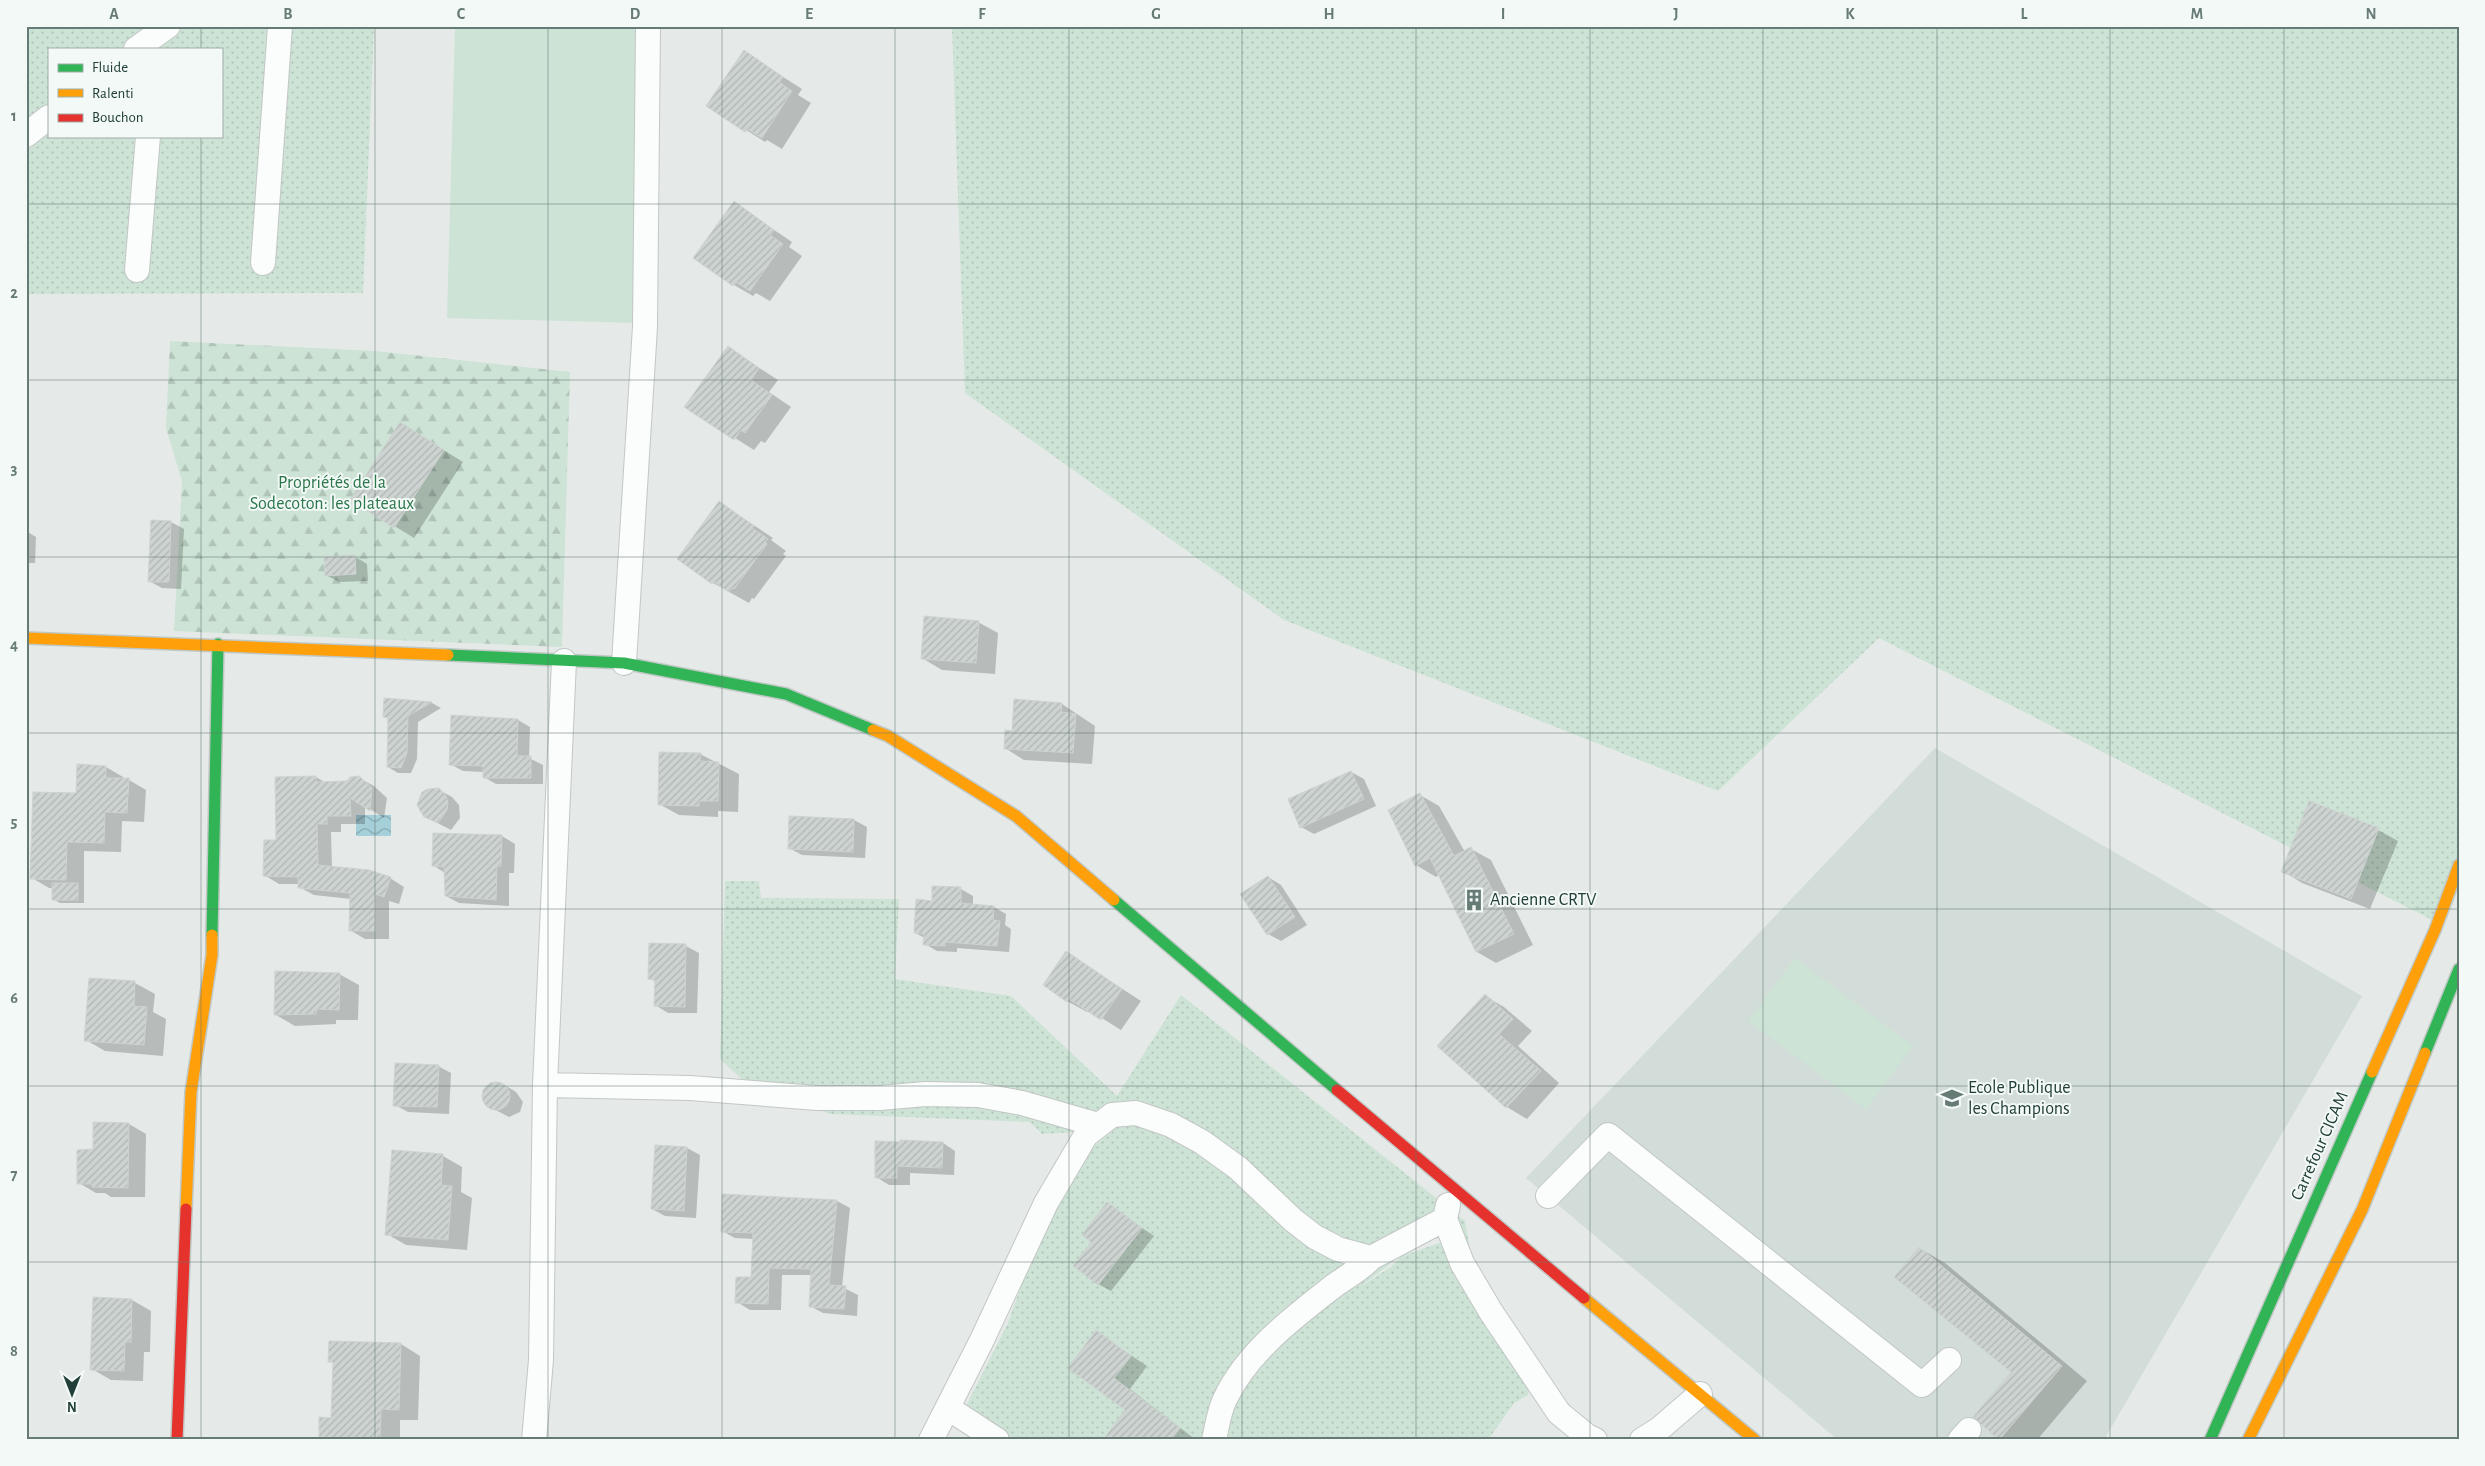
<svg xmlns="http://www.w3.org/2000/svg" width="2485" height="1466" viewBox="0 0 2485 1466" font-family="'Alegreya Sans',sans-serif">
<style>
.built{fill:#d2dcd8}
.grass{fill:url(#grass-dots);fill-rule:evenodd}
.forest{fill:url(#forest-firs)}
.garden{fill:#cde3d5}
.water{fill:url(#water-waves)}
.shadow{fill:#0003}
.building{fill:url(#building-hatch);stroke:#cdd3d1}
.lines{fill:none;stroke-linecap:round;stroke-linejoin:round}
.street-casing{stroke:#c2c7c5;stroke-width:26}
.fast-casing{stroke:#c0c8c5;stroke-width:14}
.slow-casing{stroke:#c0c8c5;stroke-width:14}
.jam-casing{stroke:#c0c8c5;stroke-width:14}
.street{stroke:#fbfcfc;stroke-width:24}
.fast{stroke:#30b455;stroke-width:11}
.slow{stroke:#ff9f0a;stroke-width:11}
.jam{stroke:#e5322d;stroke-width:11}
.grid{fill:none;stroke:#667a76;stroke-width:1;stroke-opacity:0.55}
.labels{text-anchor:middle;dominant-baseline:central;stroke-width:4;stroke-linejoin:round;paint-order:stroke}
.park-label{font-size:18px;fill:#2b764b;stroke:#f3f9f6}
.poi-label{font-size:18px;fill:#213e38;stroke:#f3f9f6;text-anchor:start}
.street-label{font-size:18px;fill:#213e38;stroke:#f3f9f6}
.neatline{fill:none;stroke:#667a76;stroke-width:2}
.grid-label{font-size:16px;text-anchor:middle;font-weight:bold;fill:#667a76}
</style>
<defs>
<pattern id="grass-dots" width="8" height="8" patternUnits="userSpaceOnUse" patternTransform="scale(1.25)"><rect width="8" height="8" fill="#cde3d5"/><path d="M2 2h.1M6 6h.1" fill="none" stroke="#b0c4b8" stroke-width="1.8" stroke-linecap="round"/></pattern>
<pattern id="forest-firs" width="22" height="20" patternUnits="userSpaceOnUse" patternTransform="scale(1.25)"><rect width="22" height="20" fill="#cde3d5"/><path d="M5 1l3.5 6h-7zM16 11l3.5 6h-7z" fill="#b0c4b8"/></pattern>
<pattern id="water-waves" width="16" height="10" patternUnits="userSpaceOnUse" patternTransform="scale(1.25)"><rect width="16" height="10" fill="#a5cfd9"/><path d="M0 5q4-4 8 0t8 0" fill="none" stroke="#86a9b1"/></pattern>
<pattern id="building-hatch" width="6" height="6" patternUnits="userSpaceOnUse" patternTransform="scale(1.25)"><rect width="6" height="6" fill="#ccd3d1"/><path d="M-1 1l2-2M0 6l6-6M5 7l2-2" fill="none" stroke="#afb6b4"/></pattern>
</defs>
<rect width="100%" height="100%" fill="#e5eae8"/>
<!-- built -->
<path class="built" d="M 1935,748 L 2362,996 L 2104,1440 L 1838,1440 L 1526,1178 Z"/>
<!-- grass -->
<path class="grass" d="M 26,26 L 374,26 L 363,293 L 26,294 ZM 49,49 L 221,49 L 221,136 L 49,136 Z
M 952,26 L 2459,26 L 2459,887 L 2444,926 L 1879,638 L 1718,791 L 1284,620 L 965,393 Z
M 725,881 L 759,881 L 761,898 L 899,899 L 895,979 L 1011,996 L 1117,1096 L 1181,995 L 1465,1221 L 1469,1244 L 1446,1236 L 1398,1248 L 1389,1265 L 1358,1288 L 1391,1267 L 1402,1256 L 1448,1240 L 1531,1379 L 1528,1395 L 1514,1403 L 1488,1440 L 998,1440 L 962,1414 L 1008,1323 L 1042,1227 L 1082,1161 L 1094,1146 L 1113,1131 L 1115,1113 L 1092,1131 L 1042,1134 L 1030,1122 L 830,1114 L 745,1082 L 720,1059 Z"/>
<!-- forest -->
<path class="forest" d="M 170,341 L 375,351 L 570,372 L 562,647 L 174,631 L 182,481 L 166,428 Z"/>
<!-- garden -->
<path class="garden" d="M 455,26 L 645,26 L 637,323 L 447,318 Z
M 1795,958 L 1913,1046 L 1866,1109 L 1748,1021 Z"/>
<!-- water -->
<path class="water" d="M 356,815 L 391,815 L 391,836 L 356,836 Z"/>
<!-- shadow -->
<path class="shadow" d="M 744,52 L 802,89 L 798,95 L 811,103 L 782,149 L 767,140 L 765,142 L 708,106 Z
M 734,203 L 792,242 L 789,247 L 802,256 L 770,301 L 756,293 L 753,296 L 734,285 Z
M 728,348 L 778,380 L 769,392 L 791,407 L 765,443 L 761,441 L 754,450 L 735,438 Z
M 419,435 L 463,462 L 414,538 L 352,500 Z
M 719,502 L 773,538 L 771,540 L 786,551 L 783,554 L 786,556 L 754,599 L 752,598 L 749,603 L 713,583 Z
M 152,521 L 171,522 L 184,529 L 181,589 L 162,588 L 149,581 Z
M 26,531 L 36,537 L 35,563 L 26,563 Z
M 354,556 L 367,564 L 368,581 L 339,582 L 326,575 Z
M 978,622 L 998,633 L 995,674 L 942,670 L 922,658 Z
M 386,700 L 432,703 L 441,708 L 418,722 L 417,759 L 411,773 L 398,773 L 388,767 L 389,719 L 385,717 Z
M 1062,704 L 1095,726 L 1092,764 L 1024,760 L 1005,748 L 1013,732 Z
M 452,716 L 518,720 L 530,727 L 529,758 L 543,765 L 543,784 L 496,784 L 484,777 L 484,772 L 463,771 L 450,764 Z
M 700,754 L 739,774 L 738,812 L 718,811 L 718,817 L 679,815 L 659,804 Z
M 78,766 L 106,767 L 123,777 L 123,779 L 129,780 L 146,790 L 144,822 L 122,821 L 121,852 L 84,851 L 84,903 L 60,903 L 53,899 L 53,888 L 49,888 L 32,878 L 77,794 Z
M 1351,772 L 1364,779 L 1376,806 L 1314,834 L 1301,827 Z
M 316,777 L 326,783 L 347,782 L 359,778 L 374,786 L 387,798 L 384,818 L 365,806 L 365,824 L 341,824 L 341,832 L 331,832 L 332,868 L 390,878 L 404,887 L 399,904 L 389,901 L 389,939 L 365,939 L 350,930 L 351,899 L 314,895 L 299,887 L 299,884 L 279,884 L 264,875 L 278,841 Z
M 429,790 L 439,790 L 452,797 L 459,805 L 460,818 L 451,830 L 424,816 L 420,811 L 419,799 Z
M 1420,795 L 1439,806 L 1465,852 L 1471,849 L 1491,860 L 1533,945 L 1496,963 L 1477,952 L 1440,874 L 1436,877 L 1416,865 Z
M 854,820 L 867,827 L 865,858 L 802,855 L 789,848 Z
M 2378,830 L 2398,841 L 2370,909 L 2302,883 L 2283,871 Z
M 502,836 L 515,844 L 514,873 L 509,873 L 509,906 L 459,903 L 446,896 L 445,873 L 434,866 Z
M 1268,877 L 1281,885 L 1307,925 L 1281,941 L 1268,934 Z
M 933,888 L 961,889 L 973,896 L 973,905 L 994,907 L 1006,914 L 1005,925 L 1011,929 L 1009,952 L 957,948 L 957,952 L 937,951 L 925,944 L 925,938 L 915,933 L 933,902 Z
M 650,945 L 686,946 L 699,953 L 697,1013 L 668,1013 L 655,1005 L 656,982 L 649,978 Z
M 1067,953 L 1141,1001 L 1121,1030 L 1089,1010 L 1087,1012 L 1067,1001 Z
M 339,974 L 359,985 L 358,1020 L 336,1020 L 336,1024 L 295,1026 L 276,1015 Z
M 90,979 L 135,983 L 155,994 L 153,1012 L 166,1019 L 163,1056 L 105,1051 L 86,1040 Z
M 1485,996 L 1504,1007 L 1532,1031 L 1518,1046 L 1559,1083 L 1527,1119 L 1507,1107 L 1439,1046 Z
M 438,1066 L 451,1073 L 449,1114 L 408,1112 L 395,1105 Z
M 491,1084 L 503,1084 L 516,1092 L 523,1102 L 520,1112 L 509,1117 L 490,1107 L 483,1098 L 484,1092 Z
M 129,1124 L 146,1134 L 145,1197 L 111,1197 L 105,1193 L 96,1193 L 79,1183 L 94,1150 Z
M 877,1143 L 943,1143 L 955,1151 L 954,1175 L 910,1173 L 910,1185 L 889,1185 L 876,1177 Z
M 656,1146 L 687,1148 L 700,1155 L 696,1218 L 665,1216 L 652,1209 Z
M 443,1156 L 462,1167 L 461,1192 L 472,1198 L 467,1250 L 406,1245 L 387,1234 Z
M 837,1201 L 850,1208 L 842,1287 L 858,1295 L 857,1316 L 823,1313 L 810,1306 L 812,1275 L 782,1275 L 781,1310 L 750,1310 L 737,1302 L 753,1279 L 754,1239 L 735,1238 L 722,1231 Z
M 1107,1204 L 1154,1236 L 1111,1291 L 1098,1284 Z
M 1919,1248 L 1945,1263 L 2087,1381 L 2037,1440 L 1999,1439 L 2013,1372 Z
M 132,1300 L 151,1311 L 150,1352 L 144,1352 L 143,1381 L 111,1380 L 92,1369 Z
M 1096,1332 L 1147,1366 L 1130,1389 L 1196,1440 L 1104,1440 L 1127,1410 L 1070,1367 Z
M 401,1344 L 420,1356 L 418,1420 L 400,1420 L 400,1440 L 326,1440 L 320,1436 L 333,1419 L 334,1364 L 330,1361 Z"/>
<!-- building -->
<path class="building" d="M 744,50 L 783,77 L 779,82 L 792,91 L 762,138 L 747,129 L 745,132 L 706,106 Z
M 734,201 L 774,230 L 770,235 L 783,244 L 750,291 L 736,282 L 733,286 L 693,258 Z
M 728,346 L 759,368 L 751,380 L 772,395 L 745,433 L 741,430 L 734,440 L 684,407 Z
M 400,422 L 444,450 L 394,528 L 350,500 Z
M 719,501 L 754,526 L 752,528 L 768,539 L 765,542 L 767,544 L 734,589 L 732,588 L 729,592 L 714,582 L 712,584 L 677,559 Z
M 151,520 L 171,521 L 169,582 L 148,582 Z
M 355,555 L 356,574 L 325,576 L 324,557 Z
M 924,616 L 979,621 L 976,663 L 921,659 Z
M 384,698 L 432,702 L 408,716 L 407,753 L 401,768 L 387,767 L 388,718 L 383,717 Z
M 1014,699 L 1062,703 L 1061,712 L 1076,714 L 1073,753 L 1004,749 L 1005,730 L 1012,731 Z
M 451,715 L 518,719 L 517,756 L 531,756 L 531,778 L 483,778 L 483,766 L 449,765 Z
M 659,752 L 701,753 L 700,761 L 719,762 L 718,801 L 699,801 L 699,806 L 658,805 Z
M 77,764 L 106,766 L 106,778 L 129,778 L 127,813 L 105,812 L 104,843 L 67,842 L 66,880 L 30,879 L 33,792 L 76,793 Z
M 1351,771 L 1364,799 L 1300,828 L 1288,799 Z
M 316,776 L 316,782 L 347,781 L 350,777 L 359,776 L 372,788 L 370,811 L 350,798 L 351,816 L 327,816 L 327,824 L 317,824 L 318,865 L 369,870 L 391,877 L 384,897 L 375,894 L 375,931 L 349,931 L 350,893 L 298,888 L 298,877 L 263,876 L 264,840 L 276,840 L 275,777 Z
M 439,788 L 446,796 L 448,803 L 447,810 L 438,823 L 424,817 L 417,805 L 422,792 L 428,789 Z
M 1420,793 L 1454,856 L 1471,847 L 1514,934 L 1476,952 L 1430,858 L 1415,866 L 1388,810 Z
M 2309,801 L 2379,828 L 2351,899 L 2281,872 Z
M 789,816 L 854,819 L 853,852 L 788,849 Z
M 433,833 L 502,835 L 501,866 L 497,866 L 496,900 L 445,896 L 444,867 L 432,866 Z
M 1268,876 L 1295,917 L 1267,935 L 1240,894 Z
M 52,883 L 78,883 L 78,900 L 52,900 Z
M 932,886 L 961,887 L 961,903 L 994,906 L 993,920 L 1000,921 L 997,946 L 945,942 L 945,946 L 923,945 L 924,934 L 914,933 L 916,899 L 932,901 Z
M 649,943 L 686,944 L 685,1007 L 654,1006 L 655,980 L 648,979 Z
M 1066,951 L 1122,989 L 1101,1020 L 1069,999 L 1067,1002 L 1043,985 Z
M 275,971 L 340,973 L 339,1010 L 317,1009 L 316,1014 L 274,1015 Z
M 89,978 L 135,981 L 134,1006 L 147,1007 L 144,1045 L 84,1041 Z
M 1485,994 L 1513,1019 L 1499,1034 L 1541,1071 L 1506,1108 L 1437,1046 Z
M 395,1063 L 439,1065 L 437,1107 L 393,1106 Z
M482 1096a14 14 0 1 1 28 0a14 14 0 1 1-28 0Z
M 93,1122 L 129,1123 L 128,1188 L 92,1187 L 92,1184 L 77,1184 L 77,1150 L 93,1149 Z
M 900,1140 L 943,1142 L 942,1168 L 897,1166 L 897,1178 L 875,1178 L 875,1141 L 900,1142 Z
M 655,1145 L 687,1147 L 684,1211 L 651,1209 Z
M 392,1150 L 443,1154 L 441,1185 L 452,1186 L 448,1240 L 385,1235 Z
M 722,1194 L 837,1200 L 829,1285 L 846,1286 L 844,1309 L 809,1307 L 811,1269 L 769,1268 L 768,1304 L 735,1303 L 736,1277 L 751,1277 L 753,1233 L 721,1232 Z
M 1107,1202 L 1142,1228 L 1098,1285 L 1073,1266 L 1091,1242 L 1082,1235 Z
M 1919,1247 L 2062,1366 L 1999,1440 L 1973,1417 L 2011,1372 L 1894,1277 Z
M 93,1297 L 132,1299 L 131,1342 L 125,1342 L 124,1371 L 90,1370 Z
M 1096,1330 L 1131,1356 L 1114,1378 L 1180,1428 L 1171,1440 L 1103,1440 L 1125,1410 L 1068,1368 Z
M 329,1341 L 401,1343 L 399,1410 L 381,1409 L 380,1439 L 319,1437 L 319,1417 L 331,1418 L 333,1362 L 328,1362 Z"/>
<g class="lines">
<!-- street casing -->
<g class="street-casing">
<path id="street" d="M 136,49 L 168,26
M 26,135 L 49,117
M 263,263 L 280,26
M 137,270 L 148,136
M 624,663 L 645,327 L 648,26
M 545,1085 L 690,1088 L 817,1098 L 880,1098 L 925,1094 L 978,1095 L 1022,1103 L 1098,1125
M 1548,1196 L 1608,1135 L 1922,1385 L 1949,1360
M 1448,1205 L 1445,1219 L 1462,1263 L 1491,1312 L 1559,1413 L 1587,1436 L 1595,1440
M 948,1408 L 997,1440
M 534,1440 L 541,1360 L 545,1085 L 564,661
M 931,1440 L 981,1342 L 1046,1203 L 1086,1135 L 1112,1115 L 1136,1113 L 1171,1125 L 1202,1142 L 1238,1168 L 1293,1220 L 1315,1237 L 1338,1249 L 1371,1258 L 1445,1219
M 1214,1440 C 1217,1427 1219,1411 1225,1399 C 1248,1351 1294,1317 1335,1285 C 1348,1276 1361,1269 1371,1258
M 1642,1440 L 1658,1430 L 1700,1394
M 1960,1440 L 1969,1430"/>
</g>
<!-- fast casing -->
<g class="fast-casing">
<path id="fast" d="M 448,655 L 624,663 L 786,694 L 873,730
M 1114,900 L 1337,1090
M 212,935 L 218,644
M 2425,1053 L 2459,969
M 2210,1440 L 2372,1072"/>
</g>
<!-- slow casing -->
<g class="slow-casing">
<path id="slow" d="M 26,638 L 448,655
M 873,730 L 888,736 L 1016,816 L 1114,900
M 2372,1072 L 2435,930 L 2459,865
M 186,1209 L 191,1092 L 212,955 L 212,935
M 1584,1298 L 1755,1440
M 2248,1440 L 2362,1210 L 2425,1053"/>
</g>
<!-- jam casing -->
<g class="jam-casing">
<path id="jam" d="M 1337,1090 L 1584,1298
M 177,1440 L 186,1209"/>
</g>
<!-- street -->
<use href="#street" class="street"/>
<!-- fast -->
<use href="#fast" class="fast"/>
<!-- slow -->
<use href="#slow" class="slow"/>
<!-- jam -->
<use href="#jam" class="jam"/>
</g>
<!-- grid -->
<path class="grid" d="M 201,26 L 201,49M 375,26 L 375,1440M 548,26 L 548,1440M 722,26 L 722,1440M 895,26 L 895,1440M 1069,26 L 1069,1440M 1242,26 L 1242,1440M 1416,26 L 1416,1440M 1590,26 L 1590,1440M 1763,26 L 1763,1440M 1937,26 L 1937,1440M 2110,26 L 2110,1440M 2284,26 L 2284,1440M 201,136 L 201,1440M 26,204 L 2459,204M 26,380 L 2459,380M 26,557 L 2459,557M 26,733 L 2459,733M 26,909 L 2459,909M 26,1086 L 2459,1086M 26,1262 L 2459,1262"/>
<!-- icons -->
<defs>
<g id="building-bare" transform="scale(1.725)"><path d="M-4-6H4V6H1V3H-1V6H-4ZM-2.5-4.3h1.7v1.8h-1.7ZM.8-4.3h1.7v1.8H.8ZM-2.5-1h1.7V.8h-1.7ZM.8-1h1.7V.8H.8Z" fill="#667a76" stroke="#f3f9f6" stroke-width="2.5" paint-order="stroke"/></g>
<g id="school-bare" transform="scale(1.725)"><path d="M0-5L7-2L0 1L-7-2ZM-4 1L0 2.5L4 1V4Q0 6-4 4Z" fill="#667a76" stroke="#f3f9f6" stroke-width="2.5" paint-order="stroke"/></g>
</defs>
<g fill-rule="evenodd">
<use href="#building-bare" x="1474" y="900"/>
<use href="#school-bare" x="1952" y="1098"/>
</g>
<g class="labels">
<!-- park labels -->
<g class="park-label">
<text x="332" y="483">Propriétés de la<tspan x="332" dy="21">Sodecoton: les plateaux</tspan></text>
</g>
<!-- poi labels -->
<g class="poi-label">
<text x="1490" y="900">Ancienne CRTV</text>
<text x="1968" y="1088">Ecole Publique<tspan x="1968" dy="21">les Champions</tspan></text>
</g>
<!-- street labels -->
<g class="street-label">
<text transform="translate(2320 1146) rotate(-66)">Carrefour CICAM</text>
</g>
</g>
<!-- border -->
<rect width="2485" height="1466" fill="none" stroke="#f3f9f6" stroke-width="55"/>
<!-- legend -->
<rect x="48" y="48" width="175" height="90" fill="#f3f9f6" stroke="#9faeaa"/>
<rect x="58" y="64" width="25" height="8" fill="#30b455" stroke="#9faeaa"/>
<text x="92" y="72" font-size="15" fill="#213e38">Fluide</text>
<rect x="58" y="89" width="25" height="8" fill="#ff9f0a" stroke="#9faeaa"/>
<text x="92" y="98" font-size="15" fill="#213e38">Ralenti</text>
<rect x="58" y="114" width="25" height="8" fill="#e5322d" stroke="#9faeaa"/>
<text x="92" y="122" font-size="15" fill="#213e38">Bouchon</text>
<!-- north arrow -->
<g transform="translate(72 1394) rotate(180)" stroke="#f3f9f6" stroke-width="4" paint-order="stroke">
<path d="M0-4L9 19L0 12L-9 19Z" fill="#213e38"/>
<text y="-8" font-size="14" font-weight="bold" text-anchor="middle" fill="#213e38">N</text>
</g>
<rect x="28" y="28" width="2430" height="1410" class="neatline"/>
<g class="grid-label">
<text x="114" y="19">A</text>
<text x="288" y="19">B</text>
<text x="461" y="19">C</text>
<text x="635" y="19">D</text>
<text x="809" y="19">E</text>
<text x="982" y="19">F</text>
<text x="1156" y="19">G</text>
<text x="1329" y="19">H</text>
<text x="1503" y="19">I</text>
<text x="1676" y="19">J</text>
<text x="1850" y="19">K</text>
<text x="2024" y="19">L</text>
<text x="2197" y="19">M</text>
<text x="2371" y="19">N</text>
<text x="14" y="121">1</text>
<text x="14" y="298">2</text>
<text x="14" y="474">3</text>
<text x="14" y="650">4</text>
<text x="14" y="827">5</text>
<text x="14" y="1003">6</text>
<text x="14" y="1180">7</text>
<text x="14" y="1356">8</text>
</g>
</svg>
